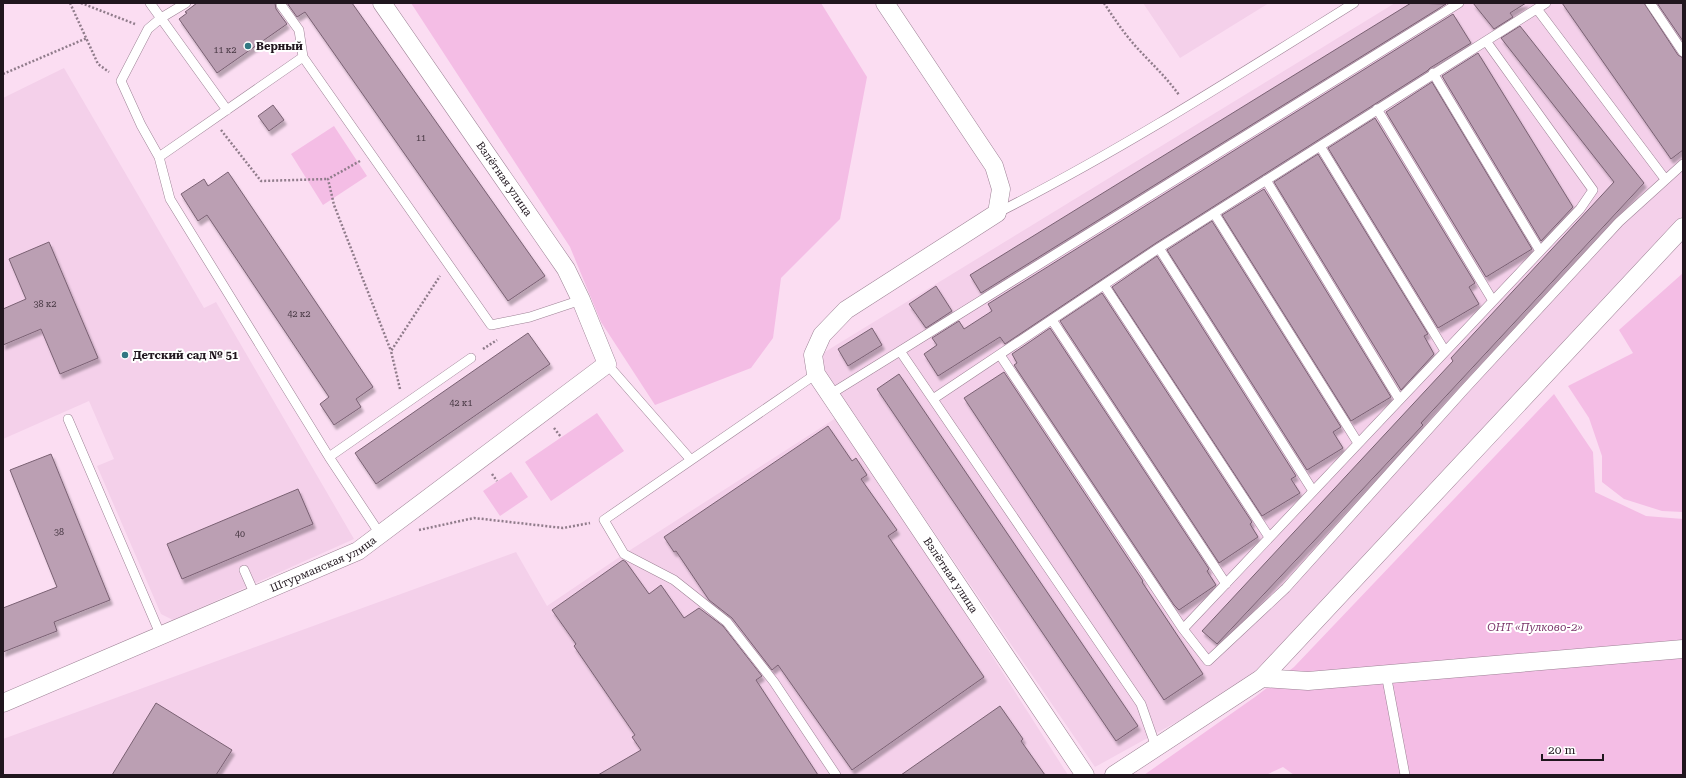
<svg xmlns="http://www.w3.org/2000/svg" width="1686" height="778" viewBox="0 0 1686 778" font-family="'Roboto Serif',serif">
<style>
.built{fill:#f4d0ea}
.green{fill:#f4bde5}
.building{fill:#bb9fb3;stroke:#7a6173;filter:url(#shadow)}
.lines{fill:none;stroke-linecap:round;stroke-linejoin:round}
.service-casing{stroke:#9d8295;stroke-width:10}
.minor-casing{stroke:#9d8295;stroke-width:19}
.path{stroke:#907c8b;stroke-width:2.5;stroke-dasharray:2 2;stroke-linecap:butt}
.service{stroke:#fff;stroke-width:9}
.minor{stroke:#fff;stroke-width:18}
.poi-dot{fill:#307782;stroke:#fff;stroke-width:1.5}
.labels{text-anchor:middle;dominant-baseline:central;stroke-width:4;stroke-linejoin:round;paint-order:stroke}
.number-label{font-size:9px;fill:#473843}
.poi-label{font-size:11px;font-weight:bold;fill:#20161e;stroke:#fff;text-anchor:start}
.street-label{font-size:11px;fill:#20161e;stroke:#fff}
.park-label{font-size:11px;font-style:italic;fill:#7b366b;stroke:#fff}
</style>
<defs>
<filter id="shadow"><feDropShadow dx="2.5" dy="4.5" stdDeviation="1" flood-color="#0004"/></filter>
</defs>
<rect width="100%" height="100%" fill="#fbddf2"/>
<!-- built -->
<path class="built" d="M 1143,3 L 1269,3 L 1180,58 Z
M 1395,3 L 1683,3 L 1683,216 L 1249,682 L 1095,767 L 815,358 Z
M 64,68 L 204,308 L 216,302 L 354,539 L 173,620 L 161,614 L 97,466 L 114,459 L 89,401 L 3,439 L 3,98 Z
M 839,416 L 1068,775 L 3,775 L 3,739 L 516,552 L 547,606 L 624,554 Z"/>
<!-- green -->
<path class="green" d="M 411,3 L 821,3 L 867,77 L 840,219 L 781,278 L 773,338 L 751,368 L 655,405 L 601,322 L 570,247 Z
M 334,126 L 367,176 L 323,205 L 291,154 Z
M 1683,273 L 1683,512 L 1662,511 L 1624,499 L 1602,482 L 1602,456 L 1589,418 L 1568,386 L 1633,353 L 1619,330 Z
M 1554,394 L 1593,452 L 1595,492 L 1646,516 L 1683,519 L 1683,775 L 1294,775 L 1283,767 L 1266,775 L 1144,775 L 1255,697 L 1294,667 Z
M 597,413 L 624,451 L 551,501 L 525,462 Z
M 511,472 L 528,497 L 500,516 L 483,491 Z"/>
<!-- building -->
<path class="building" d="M 197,3 L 275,3 L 276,9 L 287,24 L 217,73 L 179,19 L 187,13 L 185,12 Z
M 287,3 L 352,3 L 545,276 L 508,301 L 305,12 L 297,17 Z
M 1411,3 L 1446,4 L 981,293 L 970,275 Z
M 1473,3 L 1526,3 L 1510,13 L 1513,17 L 1494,29 Z
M 1562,3 L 1644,3 L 1678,55 L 1683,58 L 1683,150 L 1671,159 Z
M 1657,3 L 1683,3 L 1683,41 Z
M 1453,14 L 1471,43 L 1430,68 L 1427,71 L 1156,243 L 1005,344 L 1000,337 L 938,376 L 924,354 L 937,345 L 932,338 L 959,321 L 964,329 L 992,311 L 988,304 Z
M 1520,26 L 1644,183 L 1421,423 L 1423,425 L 1217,644 L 1202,631 L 1453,361 L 1451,358 L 1614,182 L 1501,38 Z
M 1478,53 L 1573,207 L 1541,241 L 1442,76 Z
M 1432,82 L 1532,249 L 1486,277 L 1386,112 Z
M 273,105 L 284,120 L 269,131 L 258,116 Z
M 1375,118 L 1475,283 L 1469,287 L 1479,304 L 1438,328 L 1328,148 Z
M 1318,154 L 1428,334 L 1424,336 L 1434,354 L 1401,390 L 1274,182 Z
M 228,172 L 373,387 L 356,399 L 361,407 L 334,425 L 320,404 L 329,397 L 207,215 L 198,221 L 181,194 L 204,179 L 208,186 Z
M 1264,189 L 1391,397 L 1351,421 L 1222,215 Z
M 1212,221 L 1341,427 L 1333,432 L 1343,448 L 1307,470 L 1167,250 Z
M 49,242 L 98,358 L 60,374 L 41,329 L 3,345 L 3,309 L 26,299 L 9,259 Z
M 1157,256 L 1296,476 L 1291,479 L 1300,493 L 1262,516 L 1112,287 Z
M 936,286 L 952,311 L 926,328 L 909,304 Z
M 1102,293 L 1252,522 L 1250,524 L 1258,537 L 1219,563 L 1060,321 Z
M 872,328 L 882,345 L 848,366 L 838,349 Z
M 1050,328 L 1209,569 L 1207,571 L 1216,585 L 1179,610 L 1174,605 L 1014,365 L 1017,363 L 1012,354 Z
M 528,333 L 550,364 L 376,484 L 355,453 Z
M 1004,372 L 1143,581 L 1142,582 L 1203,674 L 1164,700 L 964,398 Z
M 899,374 L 1138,726 L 1116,741 L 877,389 Z
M 828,426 L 852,461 L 856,458 L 867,475 L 861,479 L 897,530 L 888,536 L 984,677 L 852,770 L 778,665 L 772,670 L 732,618 L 709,600 L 676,551 L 674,552 L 664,537 Z
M 51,454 L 110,600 L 54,622 L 57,631 L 3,652 L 3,608 L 57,587 L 10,470 Z
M 298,489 L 313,524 L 182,579 L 167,544 Z
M 623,560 L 626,562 L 649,594 L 661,585 L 684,618 L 699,608 L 723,626 L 762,676 L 756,680 L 818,775 L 598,775 L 641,750 L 632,737 L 635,735 L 574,646 L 576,644 L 552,610 Z
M 156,703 L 232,750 L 216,775 L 112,775 Z
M 1000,706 L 1023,739 L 1021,741 L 1045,775 L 901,775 Z"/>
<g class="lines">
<!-- service casing -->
<g class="service-casing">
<path id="service" d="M 150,3 L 227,110
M 186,3 L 161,18 L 148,29 L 121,81 L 141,125 L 159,157 L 170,199 L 329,457 L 380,534
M 1650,3 L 1683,52
M 281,5 L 299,30 L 303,57
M 1537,9 L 1665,179
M 1433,73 L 1540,251
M 1377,109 L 1493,301
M 1320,146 L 1445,351
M 159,157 L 303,57 L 491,325 L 530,317 L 581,300
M 1266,180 L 1399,399
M 997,213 C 1120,151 1237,76 1354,3
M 1214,213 L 1358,443
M 1159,248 L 1313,491
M 1104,285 L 1269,537
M 1052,320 L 1226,584
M 1000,355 L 1183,629 L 1208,661 L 1286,588 L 1464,390 L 1619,222 L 1683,164
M 607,364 L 691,460
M 816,374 L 604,520 L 624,554 L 674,580 L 727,622 L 774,682 L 836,775
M 829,395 L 900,351
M 933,399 L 1159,248 L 1546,3
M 68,419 L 161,636
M 329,457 L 471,358
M 244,570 L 255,595
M 1183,629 L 1580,209 L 1593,190 L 1486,41
M 1386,674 L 1405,775
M 1156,747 L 1141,704 L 900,351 L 1459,3"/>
</g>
<!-- minor casing -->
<g class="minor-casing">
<g id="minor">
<path id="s1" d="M 885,3 L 994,166 L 1001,189 L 997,213 L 846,310 L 822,335 L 813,355 L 816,374 L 1085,775"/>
<path d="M 1262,678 L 1683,227"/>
<path id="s2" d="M 3,703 L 358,551 L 607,364 L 581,300 L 566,269 L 382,3"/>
<path d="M 1114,775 L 1262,678 L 1308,681 L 1683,649"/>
</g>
</g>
<!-- path -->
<path class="path" d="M 70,3 L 98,64 L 109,72
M 81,3 L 135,24
M 1104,3 C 1115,20 1126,36 1139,50 C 1153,65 1167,78 1179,95
M 3,74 L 87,38
M 221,130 L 261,181 L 328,179
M 360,161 L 328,179 L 334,205 L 391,351
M 483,349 L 497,340
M 400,389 L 391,351 L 440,276
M 554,428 L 561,437
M 492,474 L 497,481
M 419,530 L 474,518 L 563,528 L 590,523"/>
<!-- service -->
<use href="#service" class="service"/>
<!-- minor -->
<use href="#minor" class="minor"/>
</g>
<!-- markers -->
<g class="poi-dot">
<circle cx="248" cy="46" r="4"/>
<circle cx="125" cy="355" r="4"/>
</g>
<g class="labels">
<!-- number labels -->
<g class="number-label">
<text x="225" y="50">11 к2</text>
<text x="421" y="138">11</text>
<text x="45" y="304">38 к2</text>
<text x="299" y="314">42 к2</text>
<text x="461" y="403">42 к1</text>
<text x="59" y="532">38</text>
<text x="240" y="534">40</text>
</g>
<!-- poi labels -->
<g class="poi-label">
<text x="256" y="46">Верный</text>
<text x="133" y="355">Детский сад № 51</text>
</g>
<!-- street labels -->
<g class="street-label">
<text transform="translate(504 179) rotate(55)">Взлётная улица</text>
<text stroke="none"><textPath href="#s2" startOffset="349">Штурманская улица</textPath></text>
<text stroke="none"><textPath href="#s1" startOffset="742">Взлётная улица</textPath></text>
</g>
<!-- park labels -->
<g class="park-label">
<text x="1535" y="627">ОНТ «Пулково-2»</text>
</g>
</g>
<!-- border -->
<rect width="1686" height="778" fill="none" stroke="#20161e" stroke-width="8"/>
<!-- scale -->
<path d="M1542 754v6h61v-6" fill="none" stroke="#20161e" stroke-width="2"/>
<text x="1548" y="754" font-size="12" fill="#20161e" stroke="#ffffff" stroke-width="3" paint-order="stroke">20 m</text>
</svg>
